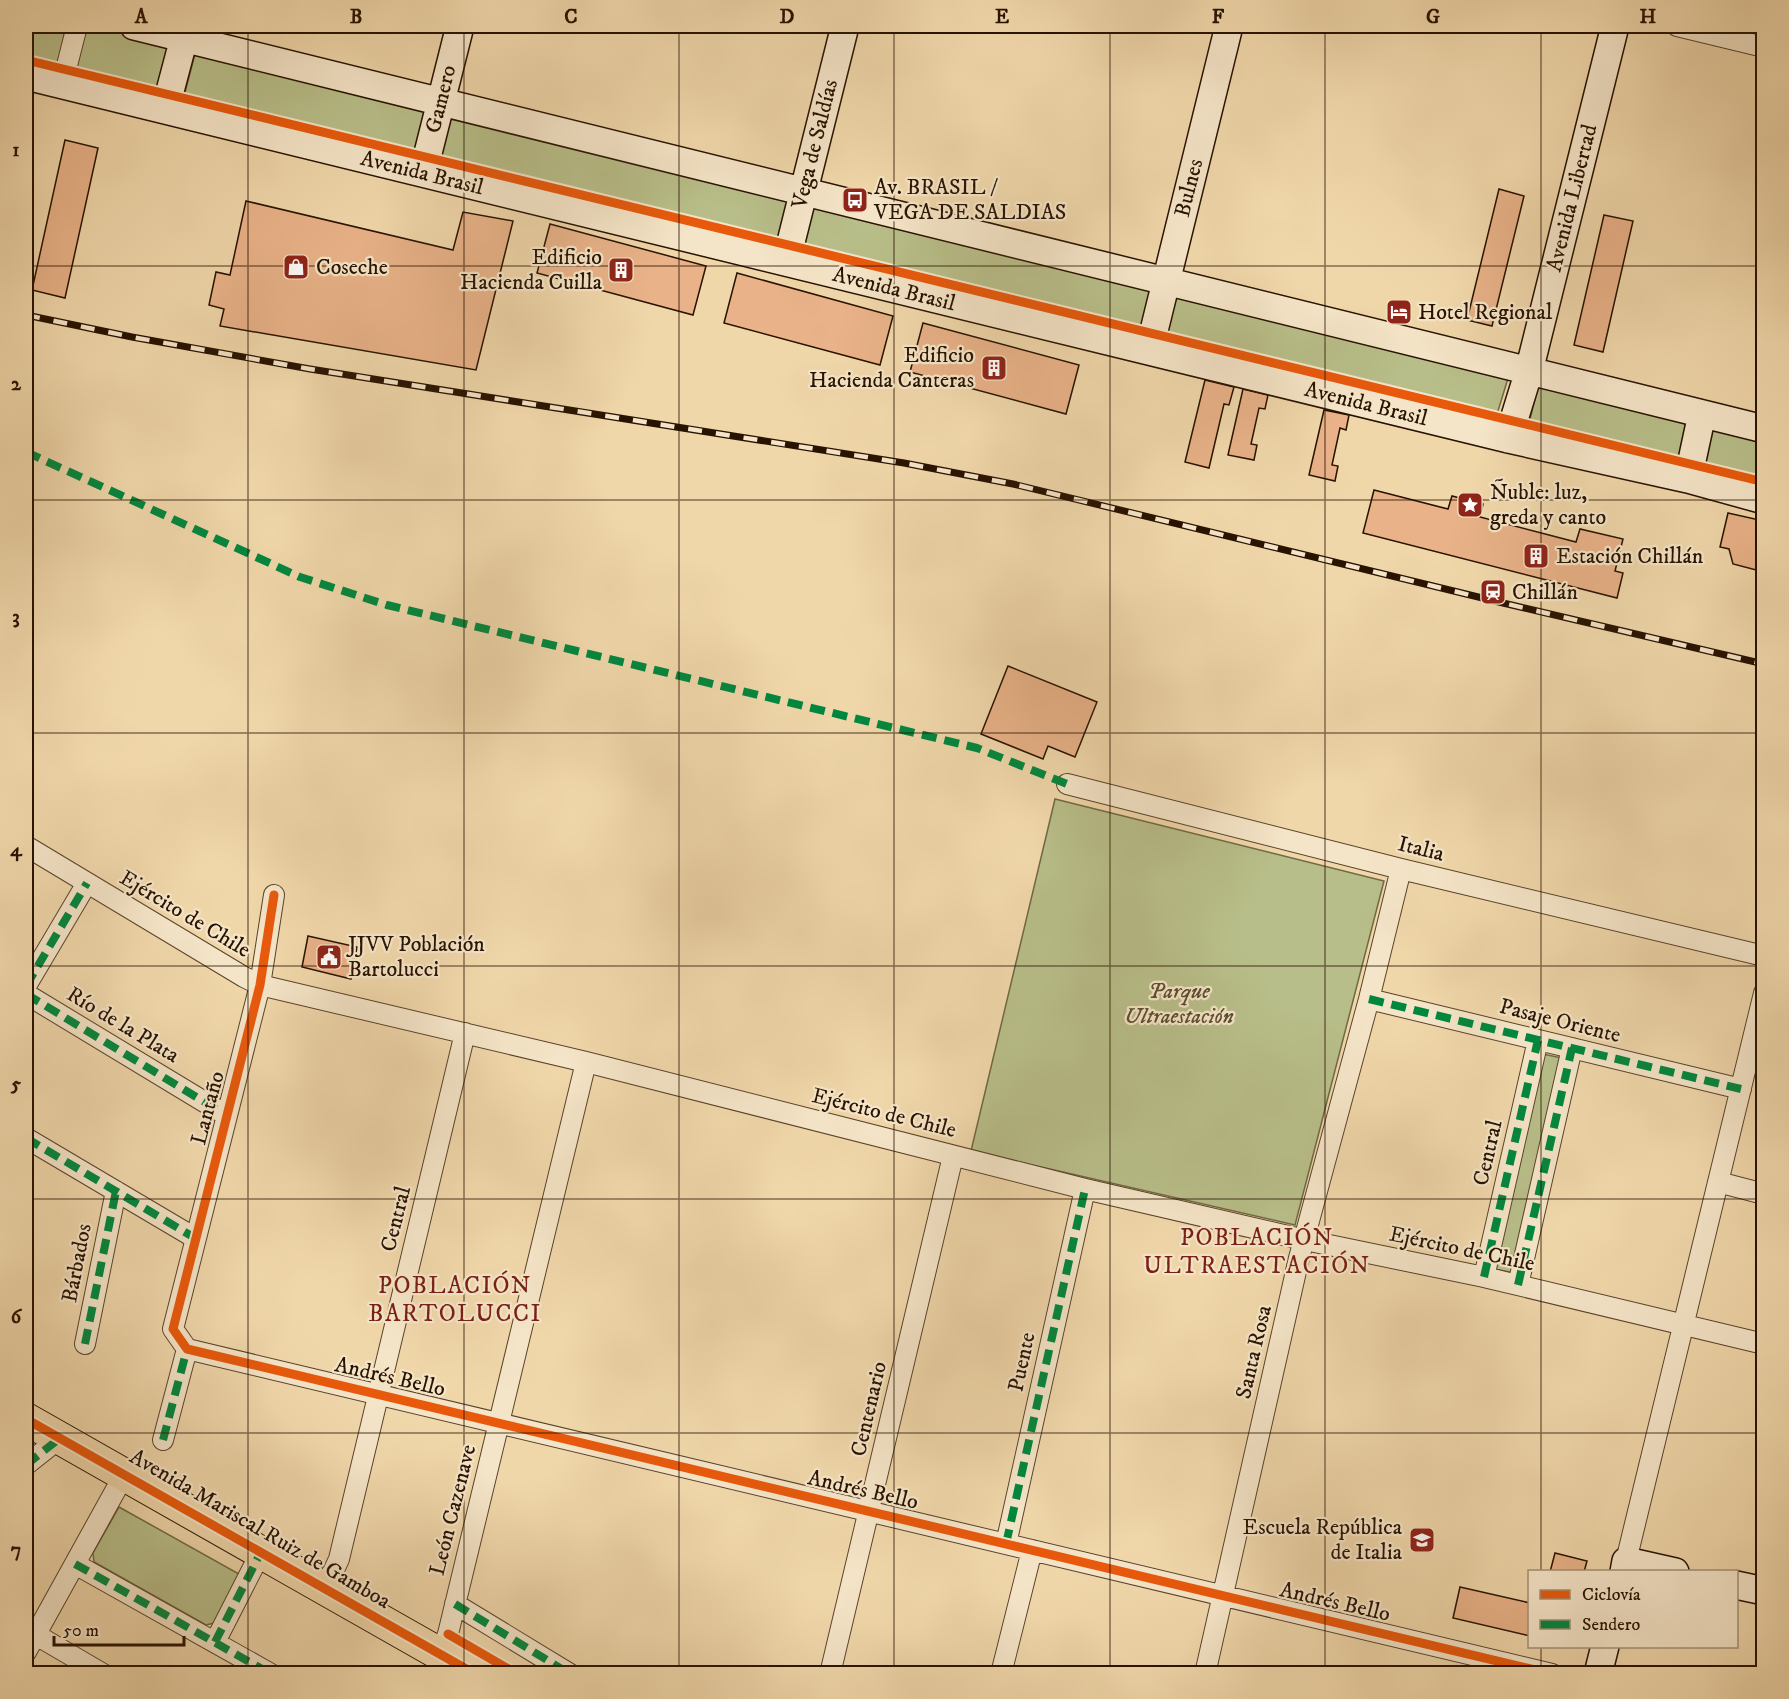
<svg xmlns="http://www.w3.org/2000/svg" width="1789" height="1699" viewBox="0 0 1789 1699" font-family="'IM FELL DW Pica',serif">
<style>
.green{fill:#b8be89;stroke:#706844;stroke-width:1.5}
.building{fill:#e9b288;stroke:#281200;stroke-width:1.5}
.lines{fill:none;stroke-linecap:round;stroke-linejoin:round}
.street-casing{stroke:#5a432a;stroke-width:22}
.secondary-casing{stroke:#281200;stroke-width:30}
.primary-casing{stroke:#281200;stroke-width:34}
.street{stroke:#f5e5c8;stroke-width:20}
.secondary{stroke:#f5e5c8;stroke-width:27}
.primary{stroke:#f0d7aa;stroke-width:32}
.rail-casing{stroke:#281200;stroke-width:7}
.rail{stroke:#f5e5c8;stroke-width:4.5;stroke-dasharray:14;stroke-linecap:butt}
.quiet{stroke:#00873e;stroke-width:8;stroke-dasharray:15 8;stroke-linecap:butt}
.cycleway-casing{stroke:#f5e5c8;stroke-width:13}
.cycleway{stroke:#e8590c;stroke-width:9}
.grid{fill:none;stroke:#281200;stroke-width:1.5;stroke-opacity:0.55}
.labels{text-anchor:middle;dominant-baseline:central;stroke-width:4.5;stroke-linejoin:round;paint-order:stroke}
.street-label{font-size:22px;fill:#281200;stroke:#f5e5c8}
.poi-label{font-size:22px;fill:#281200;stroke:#f5e5c8;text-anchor:start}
.park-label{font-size:22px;font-style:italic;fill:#5a4e30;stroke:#f5e5c8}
.neighbourhood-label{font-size:24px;letter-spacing:1.5px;fill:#7a1f14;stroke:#f5e5c8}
.neatline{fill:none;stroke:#281200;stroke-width:2}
.grid-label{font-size:20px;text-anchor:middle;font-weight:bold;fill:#281200}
</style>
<rect width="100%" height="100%" fill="#f0d7aa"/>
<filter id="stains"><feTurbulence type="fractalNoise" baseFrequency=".00333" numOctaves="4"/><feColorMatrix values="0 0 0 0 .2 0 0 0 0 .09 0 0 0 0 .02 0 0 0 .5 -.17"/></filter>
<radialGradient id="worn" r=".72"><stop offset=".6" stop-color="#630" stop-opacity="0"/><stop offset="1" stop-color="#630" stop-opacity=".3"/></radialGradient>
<!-- green -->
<path class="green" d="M 26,26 L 66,26 L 56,75 L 26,67 Z
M 85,26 L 95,26 L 170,45 L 157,102 L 73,79 Z
M 195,54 L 431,108 L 418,164 L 182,104 Z
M 451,112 L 796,197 L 783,254 L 435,169 Z
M 811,200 L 1154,290 L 1144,338 L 799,249 Z
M 1171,293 L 1509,375 L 1494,424 L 1160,343 Z
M 1539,382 L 1763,442 L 1763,491 L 1527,432 Z
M 1055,799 L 1384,881 L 1295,1225 L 971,1151 Z
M 1538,1053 L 1562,1058 L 1514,1273 L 1490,1268 Z
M 119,1507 L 239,1574 L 214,1623 L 206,1625 L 94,1562 L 93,1553 Z"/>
<!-- building -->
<path class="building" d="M 65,140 L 98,148 L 65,298 L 32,290 Z
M 1499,189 L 1524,196 L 1492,326 L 1467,320 Z
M 246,201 L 453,250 L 463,212 L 513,221 L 476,370 L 220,326 L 224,309 L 209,305 L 216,272 L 230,275 Z
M 1604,215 L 1633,221 L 1603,352 L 1574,345 Z
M 550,224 L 706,266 L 693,315 L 537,273 Z
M 737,273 L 893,316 L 880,365 L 724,323 Z
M 923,323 L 1079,365 L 1066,414 L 910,372 Z
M 1205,380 L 1234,387 L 1229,405 L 1224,404 L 1209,468 L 1185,462 Z
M 1243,389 L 1268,395 L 1265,409 L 1259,408 L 1251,444 L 1257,445 L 1254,460 L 1228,455 Z
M 1324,410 L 1349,415 L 1346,430 L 1340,428 L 1332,465 L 1338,466 L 1335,481 L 1309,475 Z
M 1374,490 L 1448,509 L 1452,496 L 1483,504 L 1480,517 L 1576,542 L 1580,529 L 1623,539 L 1615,571 L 1623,573 L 1617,598 L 1363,533 Z
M 1728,513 L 1764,521 L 1764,572 L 1733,564 L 1729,549 L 1720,547 Z
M 1008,666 L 1097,702 L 1075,757 L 1048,746 L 1043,759 L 981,734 Z
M 308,936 L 357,947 L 351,979 L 302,967 Z
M 1555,1553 L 1587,1561 L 1584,1572 L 1550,1572 Z
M 1460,1587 L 1530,1603 L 1530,1636 L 1453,1618 Z"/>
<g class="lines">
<!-- street casing -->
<g class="street-casing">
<path id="street" d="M 1677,26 L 1764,47
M 62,85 L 77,26
M 1067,784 L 1401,869 L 1764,956
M 26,846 L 244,977 L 260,985 L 586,1062 L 1085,1189 L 1305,1240 L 1484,1277 L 1764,1344
M 274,895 L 260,985 L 173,1329 L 187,1349 L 1552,1674
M 26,986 L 87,883
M 26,994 L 226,1115
M 1369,999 L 1741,1089
M 26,1138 L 195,1238
M 1718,1182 L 1764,1194
M 1484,1277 L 1538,1040
M 1518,1285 L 1572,1048
M 85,1344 L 116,1191
M 163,1440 L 187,1349
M 26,1465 L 60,1438
M 1006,1544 L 1085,1189
M 1626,1561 L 1764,993
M 75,1564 L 271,1674
M 321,1586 L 333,1572 L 339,1559 L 465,1033
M 455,1604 L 570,1674
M 26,1629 L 103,1674
M 215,1642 L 261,1552
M 26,1652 L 124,1475
M 440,1654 L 448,1634 L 586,1062
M 830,1674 L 953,1156
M 1001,1674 L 1032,1550
M 1205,1674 L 1299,1258 L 1369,999 L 1401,869"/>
</g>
<!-- secondary casing -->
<g class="secondary-casing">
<path id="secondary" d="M 134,26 L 1764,429
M 26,76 L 1508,439 L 1688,479 L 1764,500
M 165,110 L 184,38
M 423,173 L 460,26
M 786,262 L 845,26
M 1149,351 L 1229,26
M 1508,439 L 1529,371 L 1615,26
M 1688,479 L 1702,414
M 1624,1572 L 1626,1561 L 1675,1572
M 1736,1585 L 1764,1591
M 1598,1674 L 1605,1646"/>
</g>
<!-- primary casing -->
<g class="primary-casing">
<path id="primary" d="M 26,1419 L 475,1674"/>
</g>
<!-- street -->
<use href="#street" class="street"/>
<!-- secondary -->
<use href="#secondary" class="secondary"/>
<!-- primary -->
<use href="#primary" class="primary"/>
<!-- rail casing -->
<g class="rail-casing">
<path id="rail" d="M 26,315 L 132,337 L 310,369 L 904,463 L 1013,484 L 1503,603 L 1764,664"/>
</g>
<!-- rail -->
<use href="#rail" class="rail"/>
<!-- quiet -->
<path class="quiet" d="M 26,452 L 300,577 L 387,605 L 977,748 L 1067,784
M 26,986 L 87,883
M 26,994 L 226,1115
M 1369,999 L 1741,1089
M 26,1138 L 195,1238
M 1484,1277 L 1538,1040
M 1518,1285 L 1572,1048
M 85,1344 L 116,1191
M 163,1440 L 187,1349
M 26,1465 L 60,1438
M 1006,1544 L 1085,1189
M 75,1564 L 271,1674
M 455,1604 L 570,1674
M 215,1642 L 261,1552"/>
<!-- cycleway casing -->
<g class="cycleway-casing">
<path id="cycleway" d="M 26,60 L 1764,482
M 274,895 L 260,985 L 173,1329 L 187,1349 L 1552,1674
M 26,1419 L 475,1674
M 448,1634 L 517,1674"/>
</g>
<!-- cycleway -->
<use href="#cycleway" class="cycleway"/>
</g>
<!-- grid -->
<path class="grid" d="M 248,26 L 248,1674M 464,26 L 464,1674M 679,26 L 679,1674M 894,26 L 894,1674M 1110,26 L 1110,1674M 1325,26 L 1325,1674M 1541,26 L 1541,1572M 26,266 L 1764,266M 26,500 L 1764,500M 26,733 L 1764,733M 26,966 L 1764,966M 26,1199 L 1764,1199M 26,1433 L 1764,1433M 1541,1646 L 1541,1674"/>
<!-- icons -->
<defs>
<g id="bus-square" transform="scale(1.35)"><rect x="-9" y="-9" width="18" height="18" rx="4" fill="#8f2418" stroke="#f5e5c8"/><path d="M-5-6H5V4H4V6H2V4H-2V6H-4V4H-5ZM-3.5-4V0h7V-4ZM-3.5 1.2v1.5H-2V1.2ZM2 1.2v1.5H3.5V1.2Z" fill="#fff"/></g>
<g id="shop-square" transform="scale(1.35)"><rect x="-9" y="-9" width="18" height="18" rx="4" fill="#8f2418" stroke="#f5e5c8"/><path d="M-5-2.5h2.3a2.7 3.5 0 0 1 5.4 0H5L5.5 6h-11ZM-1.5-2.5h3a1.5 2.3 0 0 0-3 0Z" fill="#fff"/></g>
<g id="building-square" transform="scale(1.35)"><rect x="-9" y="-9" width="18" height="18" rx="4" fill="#8f2418" stroke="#f5e5c8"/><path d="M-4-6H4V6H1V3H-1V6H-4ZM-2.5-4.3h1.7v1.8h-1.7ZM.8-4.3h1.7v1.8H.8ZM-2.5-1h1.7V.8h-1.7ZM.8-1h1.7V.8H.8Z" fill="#fff"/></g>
<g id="hotel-square" transform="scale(1.35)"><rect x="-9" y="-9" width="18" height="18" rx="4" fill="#8f2418" stroke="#f5e5c8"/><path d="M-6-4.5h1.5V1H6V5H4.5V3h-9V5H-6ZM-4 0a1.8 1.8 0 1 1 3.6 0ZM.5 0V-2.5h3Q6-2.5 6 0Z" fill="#fff"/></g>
<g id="sight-square" transform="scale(1.35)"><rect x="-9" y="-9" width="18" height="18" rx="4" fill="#8f2418" stroke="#f5e5c8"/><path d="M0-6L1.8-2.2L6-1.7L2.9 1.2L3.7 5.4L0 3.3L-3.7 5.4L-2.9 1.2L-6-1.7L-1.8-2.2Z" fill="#fff"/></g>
<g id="station-square" transform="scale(1.35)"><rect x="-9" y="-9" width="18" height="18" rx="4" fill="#8f2418" stroke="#f5e5c8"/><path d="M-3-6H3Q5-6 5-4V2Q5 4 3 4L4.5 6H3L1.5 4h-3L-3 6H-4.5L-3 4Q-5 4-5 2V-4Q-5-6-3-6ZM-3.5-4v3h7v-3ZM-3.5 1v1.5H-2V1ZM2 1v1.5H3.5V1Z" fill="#fff"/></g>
<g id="civic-square" transform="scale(1.35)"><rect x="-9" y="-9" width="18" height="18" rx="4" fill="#8f2418" stroke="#f5e5c8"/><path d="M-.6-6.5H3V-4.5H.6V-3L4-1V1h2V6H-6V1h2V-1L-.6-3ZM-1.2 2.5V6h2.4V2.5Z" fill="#fff"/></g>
<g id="school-square" transform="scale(1.35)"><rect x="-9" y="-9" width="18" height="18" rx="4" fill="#8f2418" stroke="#f5e5c8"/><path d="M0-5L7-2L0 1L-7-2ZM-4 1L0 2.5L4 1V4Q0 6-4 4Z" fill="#fff"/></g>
</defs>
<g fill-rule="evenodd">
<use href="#bus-square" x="855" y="200"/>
<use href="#shop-square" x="296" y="267"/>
<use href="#building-square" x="621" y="270"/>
<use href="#hotel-square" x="1399" y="312"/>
<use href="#building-square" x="994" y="368"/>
<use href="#sight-square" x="1470" y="505"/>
<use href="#building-square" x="1536" y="556"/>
<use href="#station-square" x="1493" y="592"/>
<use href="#civic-square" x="329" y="957"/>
<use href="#school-square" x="1422" y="1540"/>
</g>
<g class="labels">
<!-- street labels -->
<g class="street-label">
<text transform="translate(441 99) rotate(-76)">Gamero</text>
<text transform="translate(815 144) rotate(-76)">Vega de Saldías</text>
<text transform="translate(422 173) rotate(14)">Avenida Brasil</text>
<text transform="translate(1189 188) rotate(-76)">Bulnes</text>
<text transform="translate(1572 198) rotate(-76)">Avenida Libertad</text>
<text transform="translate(894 289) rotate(14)">Avenida Brasil</text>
<text transform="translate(1366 404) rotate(14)">Avenida Brasil</text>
<text transform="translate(1421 849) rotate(14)">Italia</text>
<text transform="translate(185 914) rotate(31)">Ejército de Chile</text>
<text transform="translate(1560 1021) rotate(14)">Pasaje Oriente</text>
<text transform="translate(123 1025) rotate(31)">Río de la Plata</text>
<text transform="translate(208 1108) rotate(-75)">Lantaño</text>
<text transform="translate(884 1113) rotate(14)">Ejército de Chile</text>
<text transform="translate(1488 1153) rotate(-77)">Central</text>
<text transform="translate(396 1219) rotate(-76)">Central</text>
<text transform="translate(1462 1249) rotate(12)">Ejército de Chile</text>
<text transform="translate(77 1263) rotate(-79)">Bárbados</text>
<text transform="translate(1254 1352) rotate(-77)">Santa Rosa</text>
<text transform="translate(1022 1362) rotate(-78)">Puente</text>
<text transform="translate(390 1377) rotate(13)">Andrés Bello</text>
<text transform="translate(869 1409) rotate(-77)">Centenario</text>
<text transform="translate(863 1490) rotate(13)">Andrés Bello</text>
<text transform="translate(453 1510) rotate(-76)">León Cazenave</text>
<text transform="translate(260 1529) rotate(30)">Avenida Mariscal Ruiz de Gamboa</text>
<text transform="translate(1335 1602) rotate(13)">Andrés Bello</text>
</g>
<!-- poi labels -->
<g class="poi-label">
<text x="874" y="187">Av. BRASIL /<tspan x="874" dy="25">VEGA DE SALDIAS</tspan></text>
<text x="602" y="257" text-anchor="end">Edificio<tspan x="602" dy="25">Hacienda Cuilla</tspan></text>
<text x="316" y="267">Coseche</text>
<text x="1418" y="312">Hotel Regional</text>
<text x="974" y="355" text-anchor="end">Edificio<tspan x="974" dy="25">Hacienda Canteras</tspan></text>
<text x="1490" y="492">Ñuble: luz,<tspan x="1490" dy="25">greda y canto</tspan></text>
<text x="1556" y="556">Estación Chillán</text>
<text x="1512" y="592">Chillán</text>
<text x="348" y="944">JJVV Población<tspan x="348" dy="25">Bartolucci</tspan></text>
<text x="1402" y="1527" text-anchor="end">Escuela República<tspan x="1402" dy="25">de Italia</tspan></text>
</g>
<!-- park labels -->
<g class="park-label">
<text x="1179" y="991">Parque<tspan x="1179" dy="25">Ultraestación</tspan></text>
</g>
<!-- neighbourhood labels -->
<g class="neighbourhood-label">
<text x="1257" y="1238">POBLACIÓN<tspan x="1257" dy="28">ULTRAESTACIÓN</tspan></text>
<text x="455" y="1286">POBLACIÓN<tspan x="455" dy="28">BARTOLUCCI</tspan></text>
</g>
</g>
<!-- margin -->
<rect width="1789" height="1699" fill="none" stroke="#f0d7aa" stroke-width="66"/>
<!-- legend -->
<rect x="1528" y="1570" width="210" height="78" fill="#f5e5c8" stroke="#a39178" stroke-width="1.5"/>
<rect x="1540" y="1590" width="30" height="9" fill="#e8590c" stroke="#a39178" stroke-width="1.5"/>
<text x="1582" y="1600" font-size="18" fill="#281200">Ciclovía</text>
<rect x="1540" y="1620" width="30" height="9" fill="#00873e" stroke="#a39178" stroke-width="1.5"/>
<text x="1582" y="1630" font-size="18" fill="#281200">Sendero</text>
<!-- scale -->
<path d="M54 1636v9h130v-9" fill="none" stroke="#281200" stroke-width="3"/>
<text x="63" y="1636" font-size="18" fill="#281200" stroke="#f5e5c8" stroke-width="4.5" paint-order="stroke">50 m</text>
<rect x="33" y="33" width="1723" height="1633" class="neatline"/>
<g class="grid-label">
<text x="141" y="23">A</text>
<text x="356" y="23">B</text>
<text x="571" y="23">C</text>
<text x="787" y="23">D</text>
<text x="1002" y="23">E</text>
<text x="1218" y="23">F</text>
<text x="1433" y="23">G</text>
<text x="1648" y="23">H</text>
<text x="16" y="156">1</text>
<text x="16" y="390">2</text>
<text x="16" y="623">3</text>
<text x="16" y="856">4</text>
<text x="16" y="1090">5</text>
<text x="16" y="1323">6</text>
<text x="16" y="1556">7</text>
</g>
<rect width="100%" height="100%" filter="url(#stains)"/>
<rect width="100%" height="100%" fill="url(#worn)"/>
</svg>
